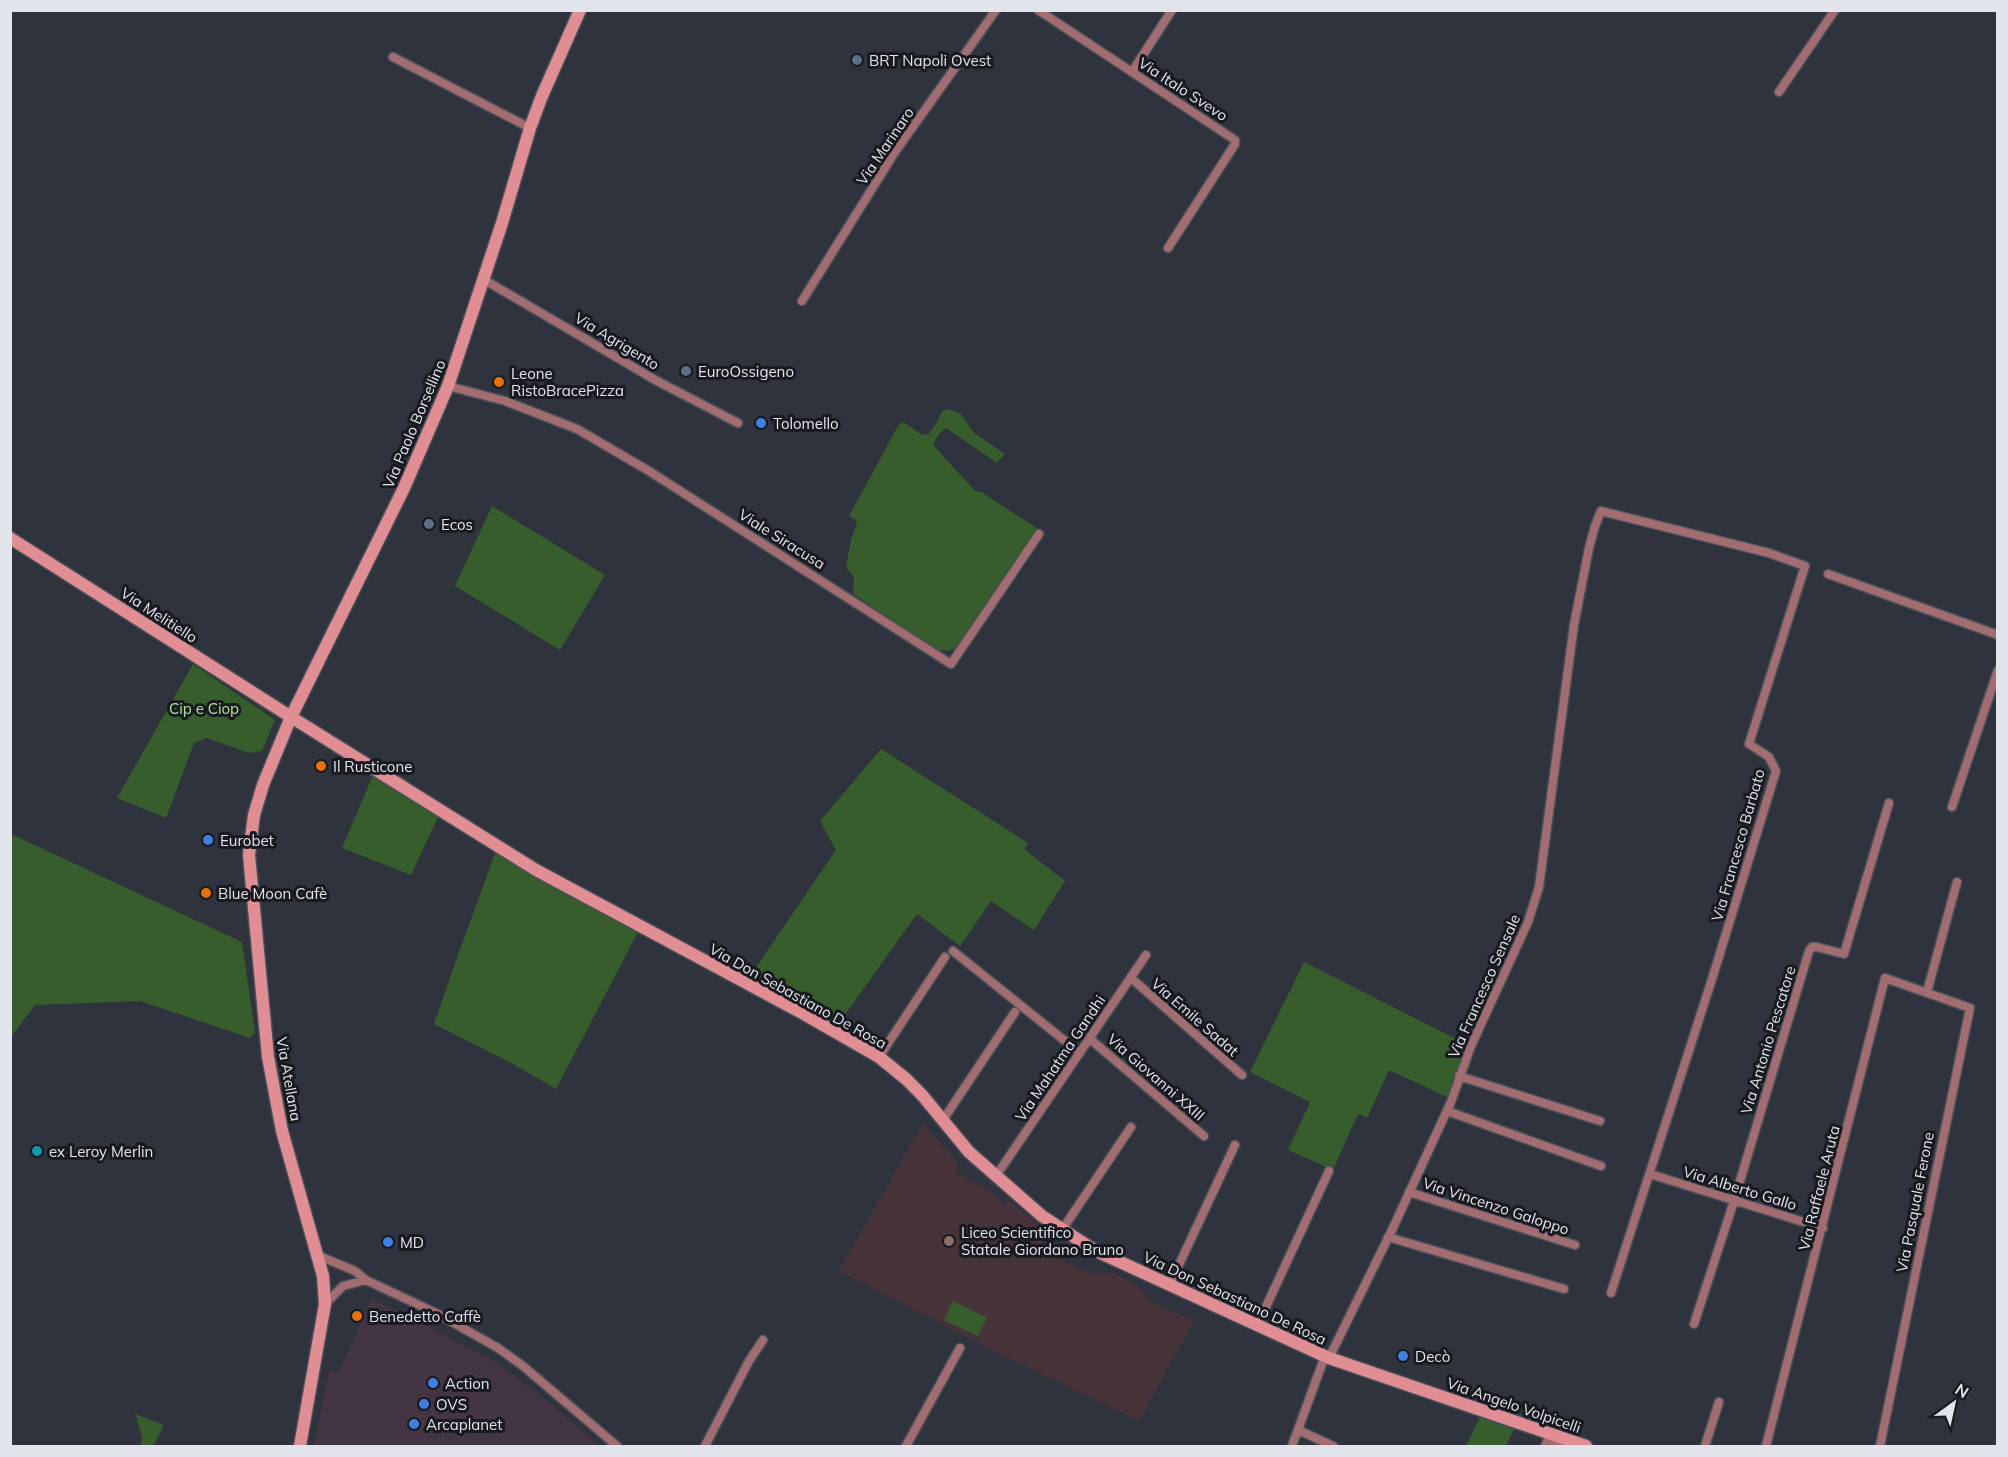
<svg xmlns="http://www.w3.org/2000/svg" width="2008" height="1457" viewBox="0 0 2008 1457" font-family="Mulish,sans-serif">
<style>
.commercial{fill:#433543}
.education{fill:#47343b}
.green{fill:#375d2d}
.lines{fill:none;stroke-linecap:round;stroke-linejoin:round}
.street-casing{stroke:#4b4f59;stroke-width:11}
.secondary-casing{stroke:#4b4f59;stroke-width:15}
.street{stroke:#a26d71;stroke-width:8}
.secondary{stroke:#e08d94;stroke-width:12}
.service-dot{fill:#5c6f8a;stroke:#181a1f;stroke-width:2}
.food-dot{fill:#e8710a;stroke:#181a1f;stroke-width:2}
.shop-dot{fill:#3f7fe0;stroke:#181a1f;stroke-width:2}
.culture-dot{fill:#0f9aa8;stroke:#181a1f;stroke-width:2}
.education-dot{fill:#8d6e63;stroke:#181a1f;stroke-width:2}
.labels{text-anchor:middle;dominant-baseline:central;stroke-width:6;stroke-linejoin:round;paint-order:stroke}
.poi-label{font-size:15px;fill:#e1e4eb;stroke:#181a1f;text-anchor:start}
.street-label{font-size:15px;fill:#e1e4eb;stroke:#181a1f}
.park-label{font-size:15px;fill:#aae79b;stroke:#181a1f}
</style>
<rect width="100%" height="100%" fill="#2e333d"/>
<!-- commercial -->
<path class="commercial" d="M 372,1298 L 495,1361 L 540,1395 L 600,1446 L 314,1446 L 329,1371 L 339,1372 Z"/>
<!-- education -->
<path class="education" d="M 923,1123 L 957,1161 L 957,1173 L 992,1192 L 1006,1208 L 1007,1198 L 1046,1232 L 1038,1250 L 1092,1274 L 1111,1272 L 1134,1283 L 1154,1304 L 1194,1320 L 1139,1421 L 992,1350 L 839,1271 Z"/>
<!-- green -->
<path class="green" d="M 949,409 L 960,413 L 974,433 L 1005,454 L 997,463 L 946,428 L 941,432 L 933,443 L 935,447 L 975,491 L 983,493 L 1038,529 L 958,648 L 948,651 L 935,649 L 853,594 L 854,577 L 846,567 L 851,539 L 857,524 L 856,520 L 849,516 L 898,426 L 902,422 L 905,423 L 921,434 L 928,435 L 936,424 L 943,410 Z
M 492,506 L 605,575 L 560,650 L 455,586 Z
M 193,664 L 275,720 L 262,751 L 249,753 L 207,738 L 194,743 L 166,818 L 117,798 Z
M 881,749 L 1028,843 L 1025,850 L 1065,881 L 1034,930 L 991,901 L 960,946 L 917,914 L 839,1023 L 751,975 L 836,850 L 820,821 Z
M 373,775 L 439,815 L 411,875 L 342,848 Z
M 11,834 L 242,942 L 255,1032 L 250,1038 L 140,1001 L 35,1005 L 11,1037 Z
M 496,851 L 568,895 L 637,930 L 637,934 L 556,1089 L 513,1064 L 434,1024 L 459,952 Z
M 1304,962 L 1470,1046 L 1447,1097 L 1389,1070 L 1367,1118 L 1358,1114 L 1333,1170 L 1288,1150 L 1310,1102 L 1250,1072 Z
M 953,1301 L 987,1318 L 978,1336 L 944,1320 Z
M 135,1414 L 164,1425 L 153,1446 L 141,1446 L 142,1437 Z
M 1480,1417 L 1514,1429 L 1506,1446 L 1466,1446 Z"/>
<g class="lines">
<!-- street casing -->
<g class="street-casing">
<path id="street" d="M 1038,10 L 1235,140 L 1235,144 L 1168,248
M 393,57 L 530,128
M 1132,72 L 1172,10
M 1779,92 L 1835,10
M 483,279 L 657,381 L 738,423
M 802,301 L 895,152 L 996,10
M 448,386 L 505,401 L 577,429 L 649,471 L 951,664 L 1039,534
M 1828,574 L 1998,635
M 1952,807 L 1998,670
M 953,951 L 1080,1053
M 1131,978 L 1242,1075
M 1927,992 L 1957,882
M 1090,1039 L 1204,1136
M 879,1057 L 945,957
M 1459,1076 L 1600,1121
M 1447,1111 L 1601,1166
M 943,1120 L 1015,1012
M 1650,1174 L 1823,1228
M 996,1176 L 1146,955
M 1409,1192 L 1575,1245
M 1062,1230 L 1131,1127
M 1388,1237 L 1564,1289
M 317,1255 L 355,1271 L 366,1280 L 436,1313 L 498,1348 L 523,1366 L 617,1446
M 1170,1284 L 1235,1145
M 325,1304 L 343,1286 L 366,1280
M 1258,1324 L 1329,1171
M 1694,1324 L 1734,1201 L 1809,951 L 1812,947 L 1817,947 L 1844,954 L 1889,803
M 1329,1358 L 1392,1230 L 1451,1102 L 1471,1046 L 1528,922 L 1539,887 L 1574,625 L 1589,548 L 1595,526 L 1601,511 L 1769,553 L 1805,566 L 1749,744 L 1769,757 L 1776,771 L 1713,976 L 1611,1293
M 1298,1430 L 1333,1446
M 1547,1442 L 1560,1446
M 705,1446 L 749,1361 L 763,1340
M 906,1446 L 960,1348
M 1292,1446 L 1325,1356
M 1545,1446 L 1551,1434
M 1705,1446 L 1719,1402
M 1766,1446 L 1885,978 L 1970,1008 L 1880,1446"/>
</g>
<!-- secondary casing -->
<g class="secondary-casing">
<path id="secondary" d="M 10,538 L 291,717 L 536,870 L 804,1014 L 879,1057 L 906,1079 L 922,1095 L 969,1152 L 1042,1216 L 1094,1250 L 1329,1358 L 1586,1446
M 300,1446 L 325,1304 L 323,1276 L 282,1131 L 268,1057 L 249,855 L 254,815 L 263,785 L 291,717 L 404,488 L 448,386 L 502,223 L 530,128 L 542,96 L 580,10"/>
</g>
<!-- street -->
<use href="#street" class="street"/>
<!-- secondary -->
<use href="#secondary" class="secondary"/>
</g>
<!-- markers -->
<g class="service-dot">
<circle cx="857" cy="60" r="6"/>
<circle cx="686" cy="371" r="6"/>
<circle cx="429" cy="524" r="6"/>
</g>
<g class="food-dot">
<circle cx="499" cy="382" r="6"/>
<circle cx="321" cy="766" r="6"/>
<circle cx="206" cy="893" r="6"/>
<circle cx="357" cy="1316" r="6"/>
</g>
<g class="shop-dot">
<circle cx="761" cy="423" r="6"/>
<circle cx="208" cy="840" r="6"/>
<circle cx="388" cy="1242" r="6"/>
<circle cx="1403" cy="1356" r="6"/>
<circle cx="433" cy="1383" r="6"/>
<circle cx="424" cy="1404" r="6"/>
<circle cx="414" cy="1424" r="6"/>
</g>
<circle class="culture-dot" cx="37" cy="1151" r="6"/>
<circle class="education-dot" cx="949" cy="1241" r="6"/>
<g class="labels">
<!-- poi labels -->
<g class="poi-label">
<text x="869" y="60">BRT Napoli Ovest</text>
<text x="698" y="371">EuroOssigeno</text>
<text x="511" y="373">Leone<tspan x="511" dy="17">RistoBracePizza</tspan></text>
<text x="773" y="423">Tolomello</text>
<text x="441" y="524">Ecos</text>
<text x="333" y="766">Il Rusticone</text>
<text x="220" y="840">Eurobet</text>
<text x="218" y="893">Blue Moon Cafè</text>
<text x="49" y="1151">ex Leroy Merlin</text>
<text x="961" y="1232">Liceo Scientifico<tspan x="961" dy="17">Statale Giordano Bruno</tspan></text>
<text x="400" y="1242">MD</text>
<text x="369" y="1316">Benedetto Caffè</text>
<text x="1415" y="1356">Decò</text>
<text x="445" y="1383">Action</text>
<text x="436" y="1404">OVS</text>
<text x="426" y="1424">Arcaplanet</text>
</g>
<!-- street labels -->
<g class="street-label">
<text transform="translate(1183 89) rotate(33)">Via Italo Svevo</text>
<text transform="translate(885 146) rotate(-56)">Via Marinaro</text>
<text transform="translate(617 341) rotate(31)">Via Agrigento</text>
<text transform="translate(414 424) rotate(-67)">Via Paolo Borsellino</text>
<text transform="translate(782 539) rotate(32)">Viale Siracusa</text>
<text transform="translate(159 615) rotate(33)">Via Melitiello</text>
<text transform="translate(1738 845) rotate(-74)">Via Francesco Barbato</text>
<text transform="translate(1484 986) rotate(-66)">Via Francesco Sensale</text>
<text transform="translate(798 996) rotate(29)">Via Don Sebastiano De Rosa</text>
<text transform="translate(1195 1017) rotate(41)">Via Emile Sadat</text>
<text transform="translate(1768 1040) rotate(-73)">Via Antonio Pescatore</text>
<text transform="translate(1060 1058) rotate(-56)">Via Mahatma Gandhi</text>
<text transform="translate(1156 1077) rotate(41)">Via Giovanni XXIII</text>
<text transform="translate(289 1079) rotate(80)">Via Atellana</text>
<text transform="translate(1740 1188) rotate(17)">Via Alberto Gallo</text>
<text transform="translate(1819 1188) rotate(-76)">Via Raffaele Aruta</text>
<text transform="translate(1915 1202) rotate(-79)">Via Pasquale Ferone</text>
<text transform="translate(1496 1206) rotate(18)">Via Vincenzo Galoppo</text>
<text transform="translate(1235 1298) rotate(25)">Via Don Sebastiano De Rosa</text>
<text transform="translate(1514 1405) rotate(19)">Via Angelo Volpicelli</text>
</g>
<!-- park labels -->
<g class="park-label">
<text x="204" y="708">Cip e Ciop</text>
</g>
</g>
<!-- border -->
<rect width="2008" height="1457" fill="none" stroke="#e1e4eb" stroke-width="24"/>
<!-- north arrow -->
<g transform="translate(1954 1403) rotate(33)" stroke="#181a1f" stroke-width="4.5" paint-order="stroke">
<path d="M0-4.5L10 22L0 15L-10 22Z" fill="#e1e4eb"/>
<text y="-9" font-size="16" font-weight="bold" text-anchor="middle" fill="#e1e4eb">N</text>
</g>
</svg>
